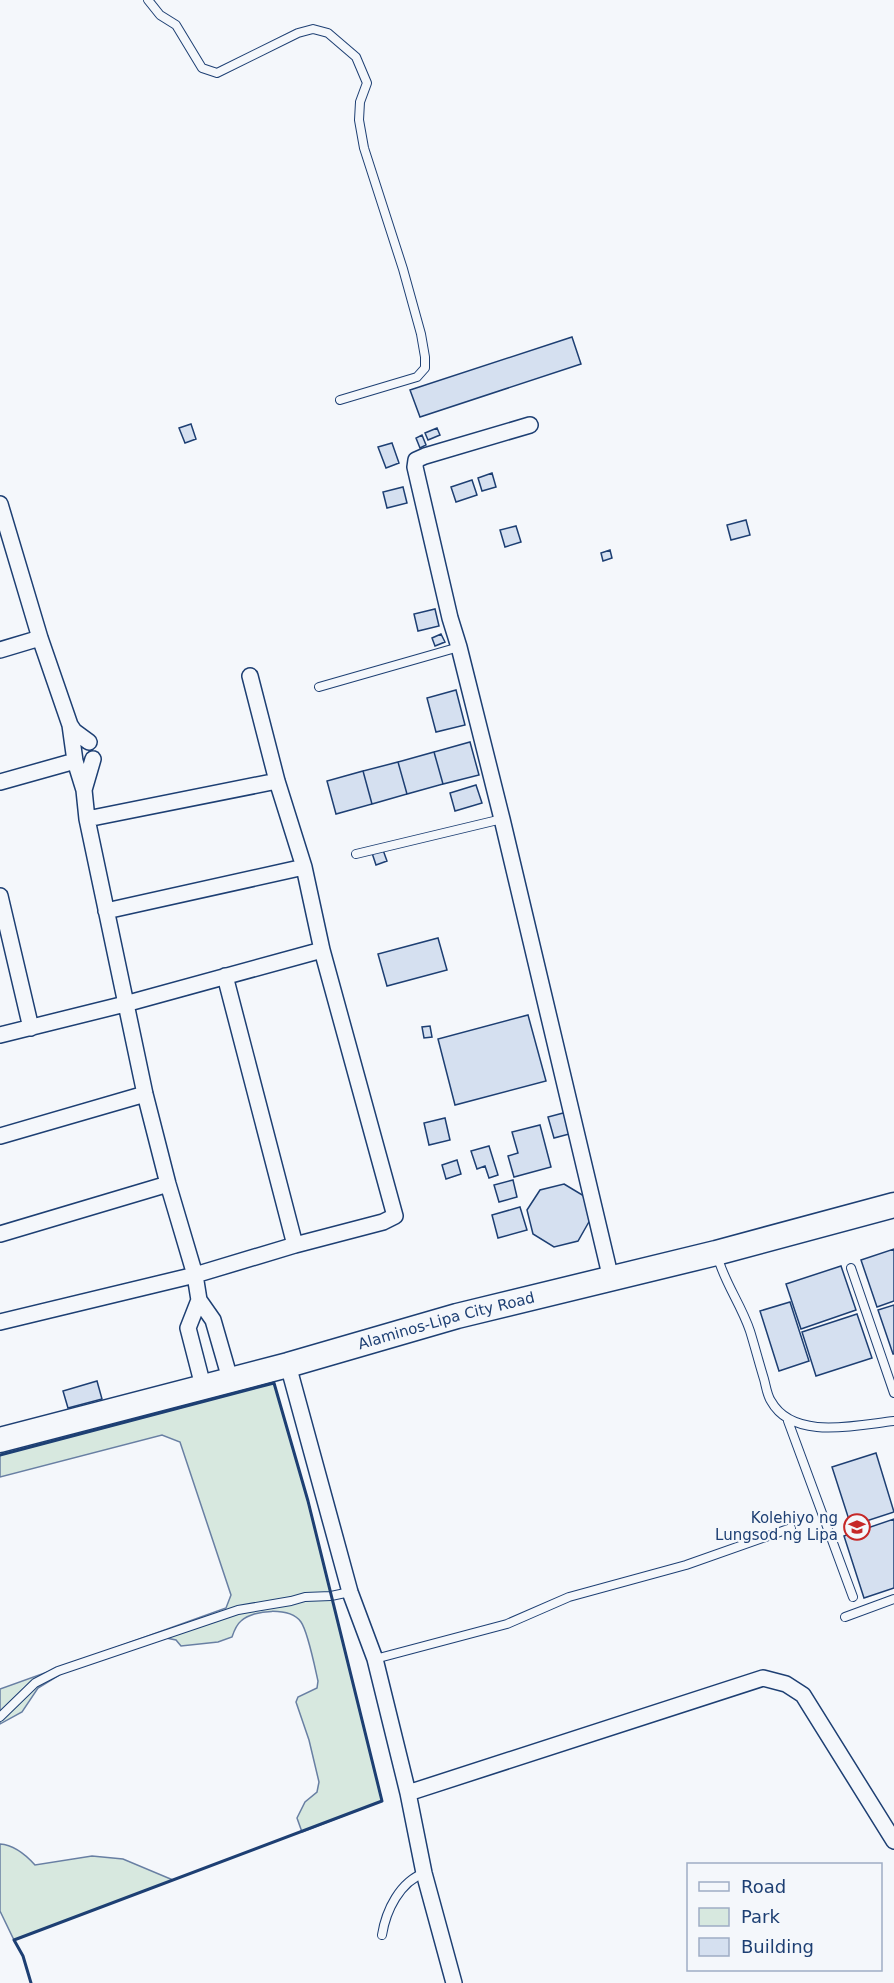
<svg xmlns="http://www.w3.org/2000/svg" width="894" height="1983" viewBox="0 0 894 1983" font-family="'DejaVu Sans',sans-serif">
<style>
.green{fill:#d7e8df;stroke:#687fa3;stroke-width:1.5}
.building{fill:#d5e0f0;stroke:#1d3f73;stroke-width:1.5}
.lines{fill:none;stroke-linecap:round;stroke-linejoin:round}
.lane-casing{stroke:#1d3f73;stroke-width:10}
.street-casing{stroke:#1d3f73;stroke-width:18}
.primary-casing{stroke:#1d3f73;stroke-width:27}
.lane{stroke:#f4f7fb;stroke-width:8}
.street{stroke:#f4f7fb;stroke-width:15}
.primary{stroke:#f4f7fb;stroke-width:24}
.wall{stroke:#1d3f73;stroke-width:3}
.labels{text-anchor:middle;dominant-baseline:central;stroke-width:4.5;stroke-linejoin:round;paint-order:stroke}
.street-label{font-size:15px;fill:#1d3f73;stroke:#f4f7fb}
.poi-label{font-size:15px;fill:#1d3f73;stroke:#f4f7fb;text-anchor:end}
</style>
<rect width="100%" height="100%" fill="#f4f7fb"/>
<!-- green -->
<path class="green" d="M 274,1383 L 308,1501 L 382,1801 L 302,1832 L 297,1818 L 305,1802 L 317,1792 L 319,1782 L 309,1740 L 296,1702 L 298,1697 L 317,1688 L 318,1681 C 315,1668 308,1632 301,1622 C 290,1607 254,1609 241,1621 C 236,1625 234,1631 232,1637 L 218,1642 L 181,1646 L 176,1640 L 166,1638 L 69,1669 L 38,1688 L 22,1712 L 0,1724 L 0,1689 L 226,1608 L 231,1595 L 180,1442 L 162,1435 L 0,1477 L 0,1455 Z
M 0,1844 C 14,1845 26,1855 35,1865 L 92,1856 L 123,1859 L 173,1880 L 14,1940 L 0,1911 Z"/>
<!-- building -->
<path class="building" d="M 572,337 L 581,364 L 420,417 L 410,390 Z
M 191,424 L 196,439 L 185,443 L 179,428 Z
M 437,428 L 440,435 L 428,440 L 425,433 Z
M 422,435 L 426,445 L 420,448 L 416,438 Z
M 392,443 L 399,463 L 386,468 L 378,447 Z
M 492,473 L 496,487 L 482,491 L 478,478 Z
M 472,480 L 477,495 L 456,502 L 451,487 Z
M 403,487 L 407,503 L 387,508 L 383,492 Z
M 746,520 L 750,535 L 731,540 L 727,525 Z
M 516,526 L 521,542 L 505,547 L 500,530 Z
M 610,550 L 612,558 L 603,561 L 601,553 Z
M 435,609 L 439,626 L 418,631 L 414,614 Z
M 441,634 L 445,642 L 435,646 L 432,638 Z
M 456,690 L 465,725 L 436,732 L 427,698 Z
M 470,742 L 479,775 L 443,784 L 434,752 Z
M 434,752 L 443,784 L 407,794 L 398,762 Z
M 398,762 L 407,794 L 372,804 L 363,771 Z
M 363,771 L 372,804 L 336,814 L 327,781 Z
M 476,785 L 482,803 L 455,811 L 450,793 Z
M 383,850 L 387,861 L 376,865 L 372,853 Z
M 438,938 L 447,970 L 387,986 L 378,954 Z
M 528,1015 L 546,1081 L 455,1105 L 438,1039 Z
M 430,1026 L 432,1037 L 424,1038 L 422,1027 Z
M 567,1112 L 573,1133 L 554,1138 L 548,1117 Z
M 445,1118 L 450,1140 L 429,1145 L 424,1123 Z
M 540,1125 L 551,1167 L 514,1177 L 508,1156 L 518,1153 L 512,1132 Z
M 489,1146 L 498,1175 L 489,1178 L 485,1166 L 477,1169 L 471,1151 Z
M 457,1160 L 461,1174 L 446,1179 L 442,1165 Z
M 513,1180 L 517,1197 L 499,1202 L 494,1185 Z
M 564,1184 L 584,1196 L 590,1220 L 578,1241 L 554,1247 L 533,1234 L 527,1210 L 540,1190 Z
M 520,1207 L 527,1230 L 498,1238 L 492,1215 Z
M 894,1249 L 894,1301 L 877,1307 L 861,1260 Z
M 841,1266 L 856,1310 L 801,1329 L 786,1284 Z
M 790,1302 L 809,1361 L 779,1371 L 760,1311 Z
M 894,1305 L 894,1354 L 893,1354 L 878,1310 Z
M 857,1314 L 872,1358 L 816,1376 L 802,1332 Z
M 97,1381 L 102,1399 L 68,1408 L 63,1391 Z
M 876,1453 L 894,1512 L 851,1526 L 832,1467 Z
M 894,1519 L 894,1588 L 864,1598 L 844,1536 Z"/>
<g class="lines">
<!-- lane casing -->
<g class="lane-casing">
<path id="lane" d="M 148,0 L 160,15 L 176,25 L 202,68 L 217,73 L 298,33 L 313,29 L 328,33 L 356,57 L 367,83 L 360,102 L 359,120 L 364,148 L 403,269 L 421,334 L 425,357 L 425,368 L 417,377 L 340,400
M 319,687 L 459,647
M 356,854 L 502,819
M 717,1255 C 724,1282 741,1304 750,1331 C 755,1347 759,1363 764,1379 C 766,1386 767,1395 771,1401 C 793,1441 857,1425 894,1421
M 851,1268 L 894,1393
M 788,1421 L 853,1597
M 845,1617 L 894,1599
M 375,1659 L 507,1624 L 569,1597 L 686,1565 L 791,1528
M 0,1717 L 35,1683 L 58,1671 L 238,1610 L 291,1601 L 305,1597 L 331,1596 L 350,1592
M 382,1935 C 386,1910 400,1882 424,1873"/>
</g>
<!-- street casing -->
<g class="street-casing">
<path id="street" d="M 530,425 L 425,456 L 416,460 L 415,467 L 450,618 L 459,647 L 502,819 L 611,1279
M 0,504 L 40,638 L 70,725 L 75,761 L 84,790 L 87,819 L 145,1094 L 168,1184 L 195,1275 L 199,1300 L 213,1320 L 230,1379
M 0,650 L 40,638
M 70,725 L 74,731 L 89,742
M 0,782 L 75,761
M 84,790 L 93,759
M 87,819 L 277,781
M 0,896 L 31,1028
M 106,911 L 304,867
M 225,976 L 295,1245
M 0,1035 L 125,1004 L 322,950
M 0,1136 L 145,1094
M 0,1234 L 168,1184
M 199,1300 L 188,1328 L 203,1386
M 0,1322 L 195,1275 L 295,1245 L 383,1222 L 395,1216 L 322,950 L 304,867 L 277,781 L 250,676
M 288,1365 L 350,1592 L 375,1659 L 408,1793 L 424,1873 L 454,1983
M 408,1793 L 763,1678 L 786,1684 L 803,1695 L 894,1841"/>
</g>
<!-- primary casing -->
<g class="primary-casing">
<g id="primary">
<path id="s1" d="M 0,1440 L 288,1365 L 457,1316 L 716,1253 L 894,1205"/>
</g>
</g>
<!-- lane -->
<use href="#lane" class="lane"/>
<!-- street -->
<use href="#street" class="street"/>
<!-- primary -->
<use href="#primary" class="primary"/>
<!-- wall -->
<path class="wall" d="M 0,1455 L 274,1383 L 308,1501 L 382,1801 L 14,1940 L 23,1956 L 31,1983"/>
</g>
<!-- icons -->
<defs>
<g id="university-ring" transform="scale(1.35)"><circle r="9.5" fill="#f4f7fb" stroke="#c62828" stroke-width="1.5"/><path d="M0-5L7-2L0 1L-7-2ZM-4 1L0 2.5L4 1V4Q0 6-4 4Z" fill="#c62828"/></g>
</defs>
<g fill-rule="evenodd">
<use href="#university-ring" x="857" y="1527"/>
</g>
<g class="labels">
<!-- street labels -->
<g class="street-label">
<text stroke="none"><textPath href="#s1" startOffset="462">Alaminos-Lipa City Road</textPath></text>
</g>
<!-- poi labels -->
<g class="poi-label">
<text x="838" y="1518">Kolehiyo ng<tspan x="838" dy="17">Lungsod ng Lipa</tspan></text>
</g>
</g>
<!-- legend -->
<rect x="687" y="1863" width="195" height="108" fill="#f4f7fb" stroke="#9eadc5" stroke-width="1.5"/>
<rect x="699" y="1882" width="30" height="9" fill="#f4f7fb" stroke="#9eadc5" stroke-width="1.5"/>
<text x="741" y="1893" font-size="18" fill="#1d3f73">Road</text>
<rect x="699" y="1908" width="30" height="18" fill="#d7e8df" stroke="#9eadc5" stroke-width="1.5"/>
<text x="741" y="1923" font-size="18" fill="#1d3f73">Park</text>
<rect x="699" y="1938" width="30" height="18" fill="#d5e0f0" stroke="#9eadc5" stroke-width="1.5"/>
<text x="741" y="1953" font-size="18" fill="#1d3f73">Building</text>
</svg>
